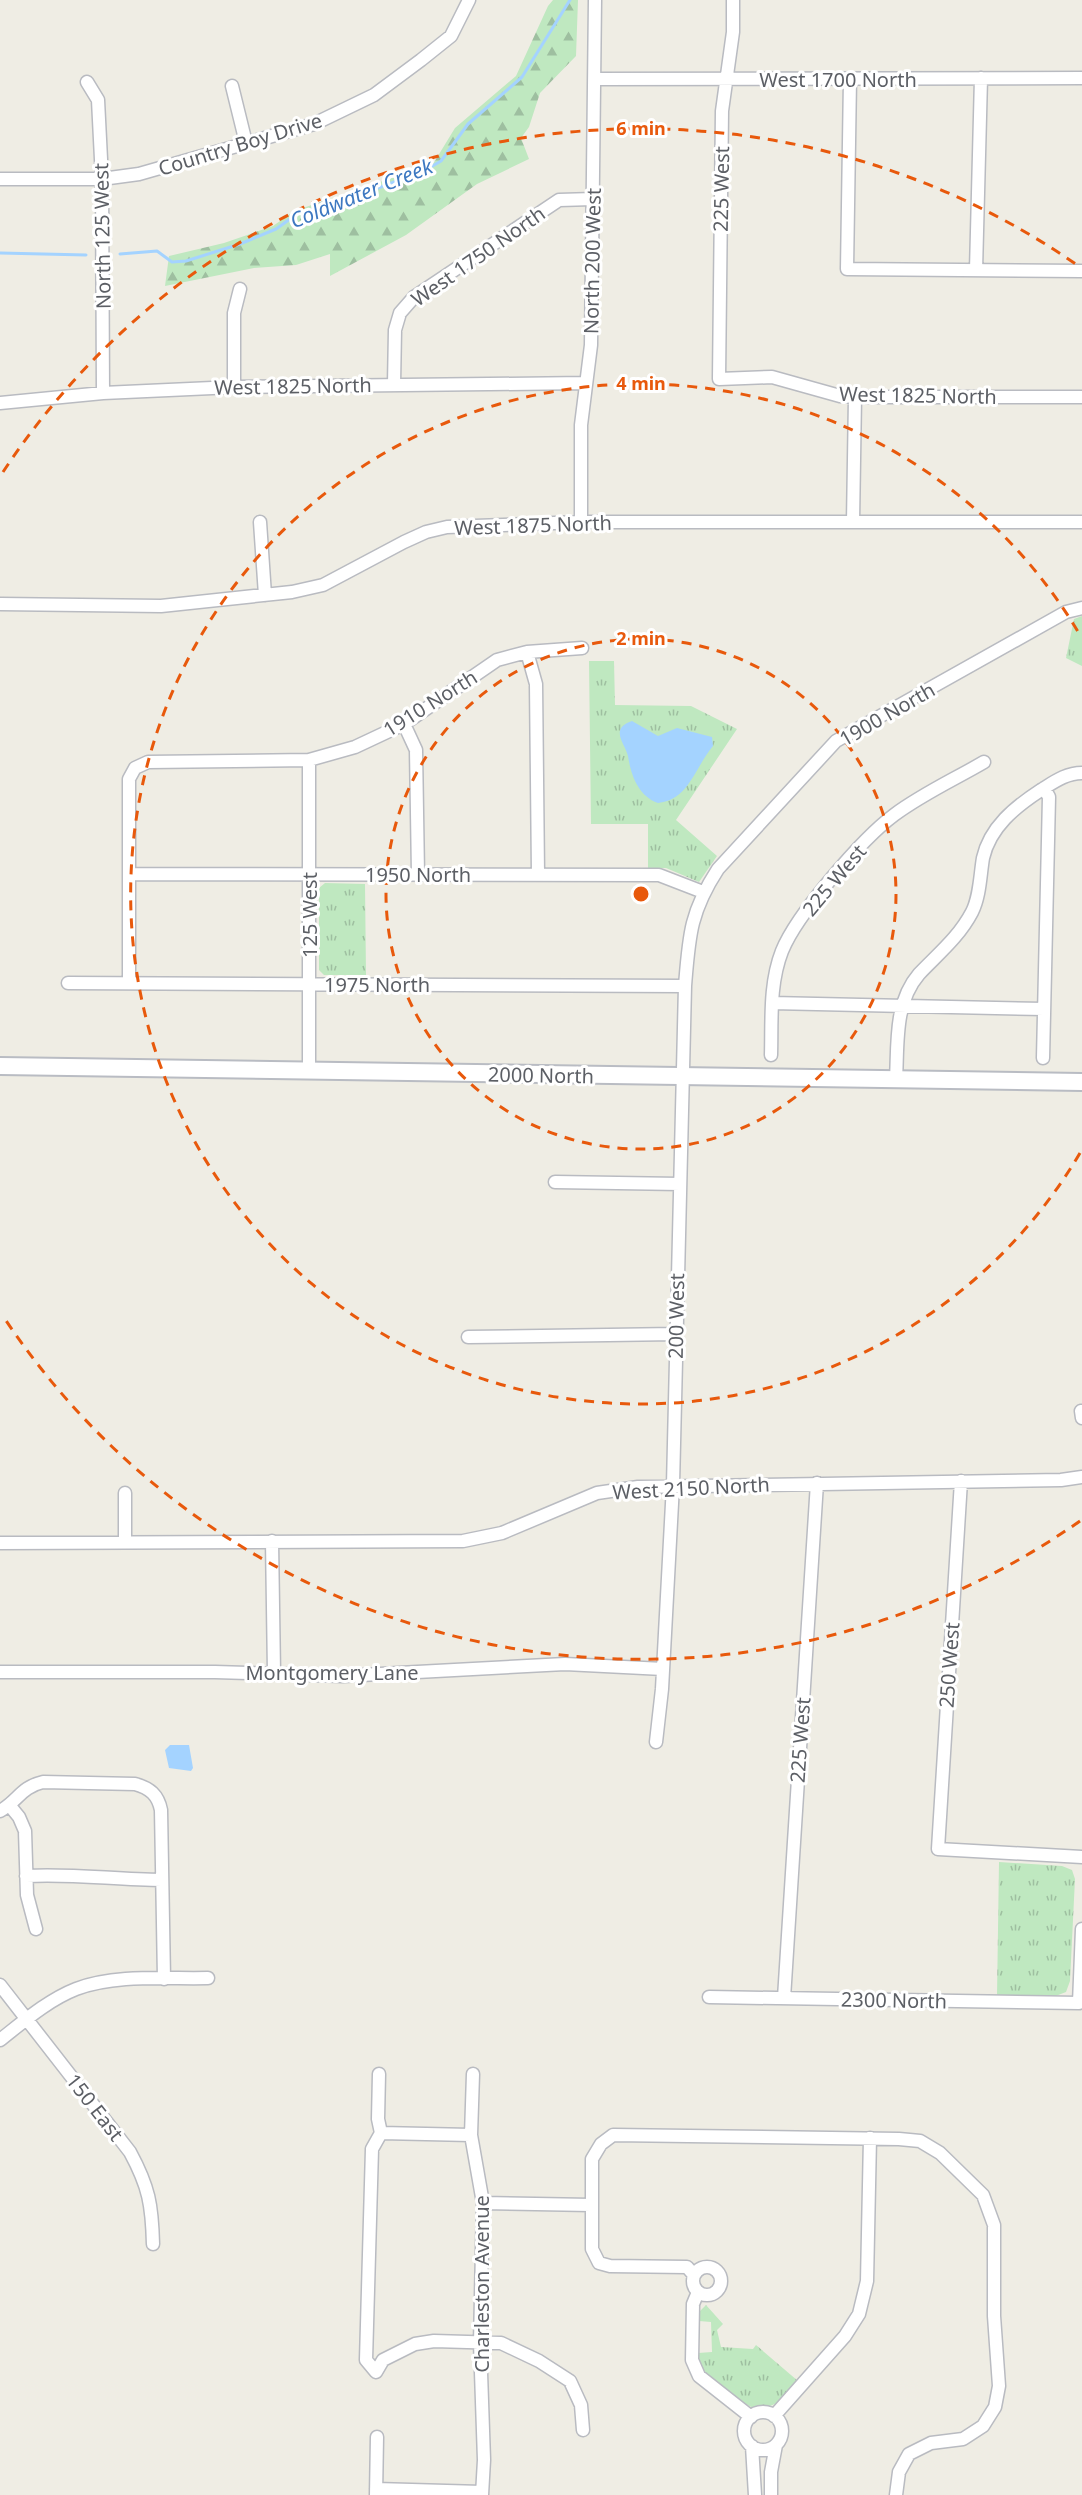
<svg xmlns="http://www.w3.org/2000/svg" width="1082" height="2495" viewBox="0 0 1082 2495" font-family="'Noto Sans',sans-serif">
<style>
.grass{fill:url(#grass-tufts)}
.forest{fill:url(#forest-firs)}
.water{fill:#a4d3ff}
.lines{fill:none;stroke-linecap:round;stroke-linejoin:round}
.stream{stroke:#a4d3ff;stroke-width:3}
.street-casing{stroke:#b9bbc1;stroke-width:15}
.secondary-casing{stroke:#b9bcc3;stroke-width:20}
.street{stroke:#fff;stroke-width:12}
.secondary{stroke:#fff;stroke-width:16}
.ring{fill:none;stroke:#e8590c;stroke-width:3;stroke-dasharray:10 8}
.labels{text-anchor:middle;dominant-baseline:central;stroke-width:6;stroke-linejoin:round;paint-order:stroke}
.street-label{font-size:20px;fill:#5c5f65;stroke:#fff}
.water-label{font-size:21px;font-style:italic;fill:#3d78c1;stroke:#fff}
.centre{fill:#e8590c;stroke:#fff;stroke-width:3}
.ring-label{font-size:18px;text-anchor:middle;font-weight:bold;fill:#e8590c;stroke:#fff;stroke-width:6;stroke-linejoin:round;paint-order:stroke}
</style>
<defs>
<pattern id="grass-tufts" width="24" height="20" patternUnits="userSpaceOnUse" patternTransform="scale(1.5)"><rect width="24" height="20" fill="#bfe8c0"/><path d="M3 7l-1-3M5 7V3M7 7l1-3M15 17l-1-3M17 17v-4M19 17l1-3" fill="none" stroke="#9ebfa0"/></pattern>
<pattern id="forest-firs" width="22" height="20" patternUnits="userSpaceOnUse" patternTransform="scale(1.5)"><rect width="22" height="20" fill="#bfe8c0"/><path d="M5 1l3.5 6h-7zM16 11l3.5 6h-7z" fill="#9ebfa0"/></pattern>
</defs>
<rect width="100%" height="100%" fill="#efede4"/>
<!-- grass -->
<path class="grass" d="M 1082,616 L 1082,666 L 1066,658 L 1074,619 Z
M 589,661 L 614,661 L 615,705 L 691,706 L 737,729 L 676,820 L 717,856 L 699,882 L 666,868 L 648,868 L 648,824 L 591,824 Z
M 325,883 L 365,884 L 366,975 L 324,975 L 319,970 L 319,888 Z
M 999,1862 L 1062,1866 L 1072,1870 L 1075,1879 L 1070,1981 L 1066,1992 L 1053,1997 L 997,1996 Z
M 706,2305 L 723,2324 L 717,2330 L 721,2347 L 753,2349 L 756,2345 L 798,2381 C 785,2396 774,2411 753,2408 C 731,2395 701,2380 698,2353 L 712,2352 L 711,2322 L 699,2321 L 700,2311 Z"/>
<!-- forest -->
<path class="forest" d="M 553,0 L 578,0 L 576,56 L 540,93 L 529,127 L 521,138 L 529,159 L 477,184 L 406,235 L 330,276 L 330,254 L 296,265 L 254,268 L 165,286 L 169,256 L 224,243 L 273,226 L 294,211 L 433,164 L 455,128 L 516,76 L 548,6 Z"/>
<!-- water -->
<path class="water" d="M 632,721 L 658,736 L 677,728 L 712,737 L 713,746 C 695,767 689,800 658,803 C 638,796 631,775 628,756 C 625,743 609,729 632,721 Z
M 170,1745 L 189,1745 L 193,1768 L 191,1771 L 169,1768 L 165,1750 Z"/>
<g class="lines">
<!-- stream -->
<path class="stream" d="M 0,253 L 86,255
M 120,254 L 157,251 L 172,262 L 186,261 L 240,244 L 276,229 L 297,214 L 351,198 L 424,171 L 441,161 L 468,124 L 522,77 L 570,0"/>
<!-- street casing -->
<g class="street-casing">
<path id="street" d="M 733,0 L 733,32 L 722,111 L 719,379 L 772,377 L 840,396 L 855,397 L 1082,397
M 594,79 L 1082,78
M 850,79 L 847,269 L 1082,271
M 87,82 L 98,100 L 102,179 L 103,393
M 232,86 L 246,143
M 0,179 L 102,179 L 139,174 L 314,124 L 374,95 L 421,60 L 451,36 L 469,0
M 976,270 L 981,78
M 394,384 L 395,330 L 400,313 L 414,297 L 559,200 L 593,199
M 234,387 L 234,313 L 240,289
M 0,403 L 103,393 L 234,387 L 586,383
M 260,522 L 265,595
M 581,522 L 581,425 L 591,345 L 595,0
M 853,522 L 855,397
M 0,604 L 161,606 L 292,592 L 323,585 L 404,542 L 426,532 L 447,527 L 581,522 L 1082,522
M 527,652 L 536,684 L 538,874
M 404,724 L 416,750 L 418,874
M 309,760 L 309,1071
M 129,874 L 659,875 L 703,892
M 68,983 L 685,986
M 129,983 L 129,779 L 135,768 L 148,762 L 309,760 L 355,747 L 404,724 L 497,660 L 527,652 L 582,648
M 772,1003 L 1044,1009
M 771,1055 C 772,1021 769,984 782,951 C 797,914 862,839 894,815 C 922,794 955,779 984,762
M 1043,1058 L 1049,797 L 1044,788
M 896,1079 C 898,1044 894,1003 919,974 C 938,954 959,937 972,912 C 980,896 980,876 983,858 C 990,827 1015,807 1041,790 C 1054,782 1066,773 1082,773
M 555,1182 L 680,1184
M 468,1337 L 675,1334
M 1081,1411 L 1082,1418
M 961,1481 L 938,1849 L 1082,1857
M 125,1493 L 125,1542
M 272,1541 L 274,1673
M 0,1543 L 463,1541 L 502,1533 L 597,1493 L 638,1487 L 1061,1480 L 1082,1477
M 0,1672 L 215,1672 L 343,1676 L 565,1664 L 663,1669
M 656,1742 L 662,1689 L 673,1485 L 685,986 C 689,936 690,912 718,869 L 836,741 L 1066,612 L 1082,608
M 10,1806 L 19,1817 L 25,1831 L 27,1895 L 36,1929
M 0,1811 C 18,1801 21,1787 43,1782 L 135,1784 C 150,1788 158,1795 161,1810 L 164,1979
M 26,1876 C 71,1873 116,1880 162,1880
M 0,1985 L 130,2152 C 149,2187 152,2205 153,2244
M 709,1997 L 1079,2003 L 1082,1929
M 784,1998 L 817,1483
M 0,2040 C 23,2022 48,2000 76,1989 C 116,1974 166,1979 208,1978
M 379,2074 L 378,2119 L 381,2133 L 372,2149 L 366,2360 L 376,2372 L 383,2360 L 415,2344 L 434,2341 L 501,2343 L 539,2361 L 570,2381 L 581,2405 L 583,2430
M 473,2074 L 471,2135 L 483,2203 L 480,2343 L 484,2460 L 482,2495
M 381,2133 L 471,2135
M 483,2203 L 591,2205
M693 2281a14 14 0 1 1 28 0a14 14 0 1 1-28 0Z
M 694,2275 L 687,2267 L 610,2266 L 599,2263 L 592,2249 L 592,2159 L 601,2144 L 613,2135 L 899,2139 L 920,2141 L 940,2153 L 983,2195 L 994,2225 L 994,2316 L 999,2386 L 995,2407 L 983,2426 L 963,2439 L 931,2443 L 909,2454 L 899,2472 L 896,2495
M 698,2292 L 693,2304 L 692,2360 L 699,2376 L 751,2417
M744 2431a19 19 0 1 1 38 0a19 19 0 1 1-38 0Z
M 774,2416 L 845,2336 L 859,2314 L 867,2281 L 870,2138
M 752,2446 L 755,2495
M 376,2489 L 482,2492
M 376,2495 L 377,2437
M 771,2495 L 771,2472 L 776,2445"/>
</g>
<!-- secondary casing -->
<g class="secondary-casing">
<path id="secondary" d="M 0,1066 L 1082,1082"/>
</g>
<!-- street -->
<use href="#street" class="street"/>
<!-- secondary -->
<use href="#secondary" class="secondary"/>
</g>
<!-- distance rings -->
<g class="ring">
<circle cx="641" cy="894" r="255"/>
<path d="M1080 1153A510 510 0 1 1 1080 635"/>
<path d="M1080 1521A765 765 0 0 1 3 1316M3 472A765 765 0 0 1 1080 267"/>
</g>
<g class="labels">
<!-- street labels -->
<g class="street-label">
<text x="838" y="79">West 1700 North</text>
<text transform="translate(240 144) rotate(-17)">Country Boy Drive</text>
<text transform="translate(721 189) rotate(-89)">225 West</text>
<text transform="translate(102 236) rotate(-91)">North 125 West</text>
<text transform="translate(478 256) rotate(-35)">West 1750 North</text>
<text transform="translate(592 261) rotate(-89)">North 200 West</text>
<text transform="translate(293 386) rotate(-1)">West 1825 North</text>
<text transform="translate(918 395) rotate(1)">West 1825 North</text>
<text transform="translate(533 525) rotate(-2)">West 1875 North</text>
<text transform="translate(430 703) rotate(-32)">1910 North</text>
<text transform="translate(887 714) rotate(-30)">1900 North</text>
<text x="418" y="874">1950 North</text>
<text transform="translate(834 880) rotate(-50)">225 West</text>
<text transform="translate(309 915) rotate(-90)">125 West</text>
<text x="377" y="984">1975 North</text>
<text transform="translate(541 1075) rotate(1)">2000 North</text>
<text transform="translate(676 1316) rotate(-89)">200 West</text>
<text transform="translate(691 1488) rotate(-3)">West 2150 North</text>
<text transform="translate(949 1665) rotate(-86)">250 West</text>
<text x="332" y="1672">Montgomery Lane</text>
<text transform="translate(800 1740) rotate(-86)">225 West</text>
<text transform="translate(894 2000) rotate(1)">2300 North</text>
<text transform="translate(95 2107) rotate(52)">150 East</text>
<text transform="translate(481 2284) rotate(-90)">Charleston Avenue</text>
</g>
<!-- water labels -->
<g class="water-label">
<text transform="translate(361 193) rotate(-22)">Coldwater Creek</text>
</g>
</g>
<circle cx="641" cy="894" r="9" class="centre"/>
<g class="ring-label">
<text x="641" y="135">6 min</text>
<text x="641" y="390">4 min</text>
<text x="641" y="645">2 min</text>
</g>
</svg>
